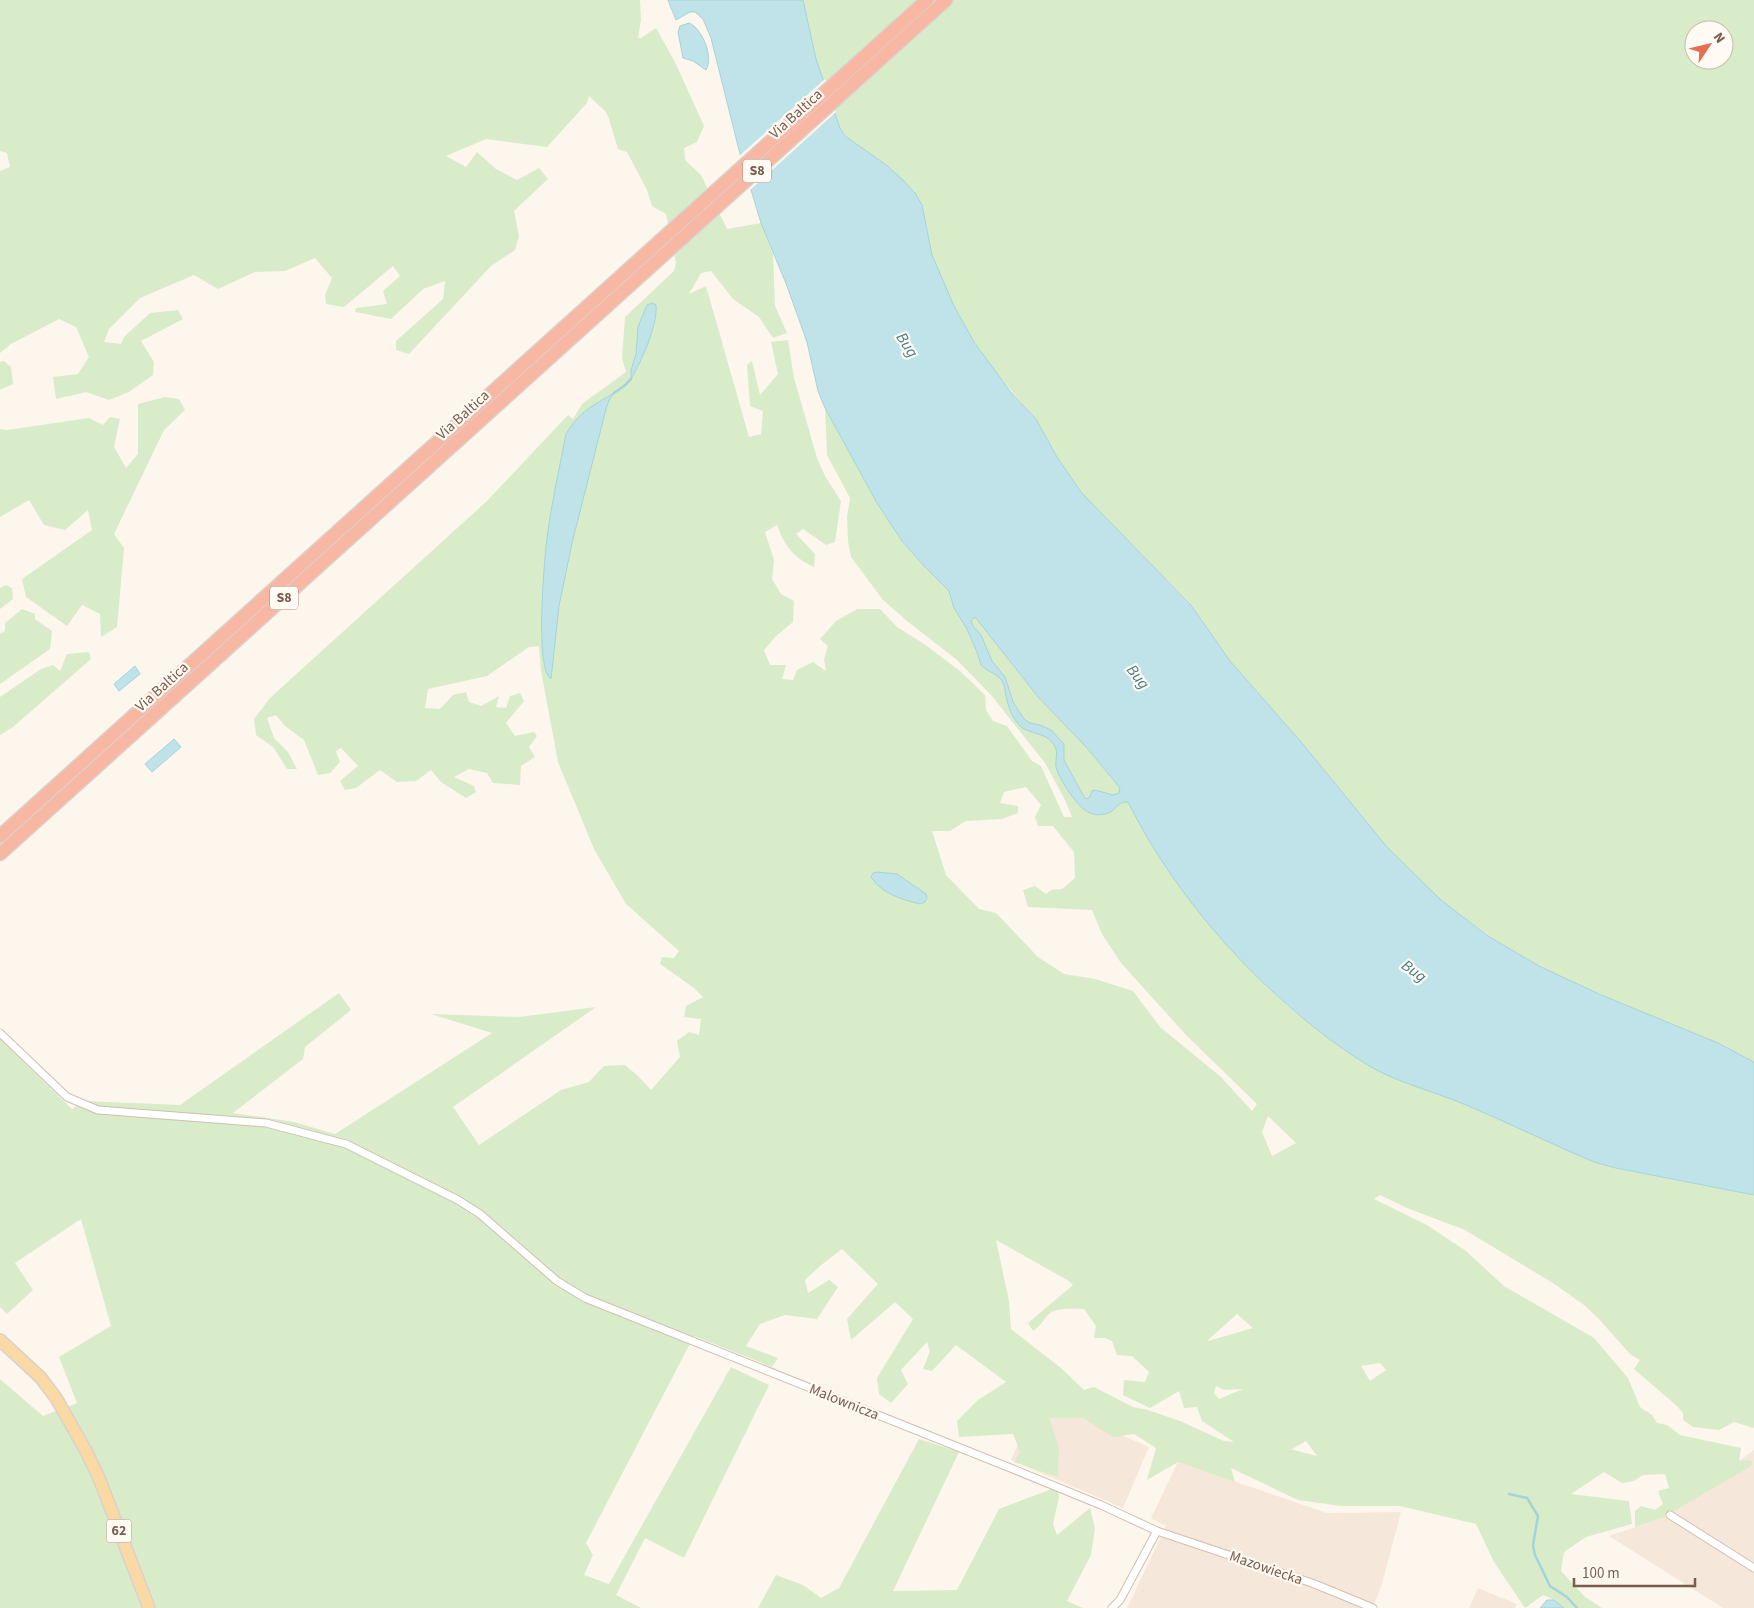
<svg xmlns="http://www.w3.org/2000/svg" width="1754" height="1608" viewBox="0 0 1754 1608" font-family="'Source Sans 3',sans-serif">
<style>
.residential{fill:#f5e8da}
.green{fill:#d8ecc9;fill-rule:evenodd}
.water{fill:#bfe3e8;stroke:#a5d3da;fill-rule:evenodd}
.pier{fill:#fdf6ec}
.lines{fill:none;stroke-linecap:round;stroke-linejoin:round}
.stream{stroke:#a5d3da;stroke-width:2.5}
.street-casing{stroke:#d1beb0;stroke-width:9}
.primary-casing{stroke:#dad1cd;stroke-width:14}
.highway-casing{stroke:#dad1cd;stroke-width:15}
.street{stroke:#fff;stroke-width:7}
.primary{stroke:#fbd9a5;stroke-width:11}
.highway{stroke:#f7b7a3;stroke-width:12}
.labels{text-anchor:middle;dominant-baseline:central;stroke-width:4.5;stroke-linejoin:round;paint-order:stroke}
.shield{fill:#fffaf3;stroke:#a28b7f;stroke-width:1}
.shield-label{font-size:14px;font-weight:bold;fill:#7a5c4d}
.street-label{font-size:15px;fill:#7a5c4d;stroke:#fffaf3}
.water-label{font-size:16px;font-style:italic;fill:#437c86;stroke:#fffaf3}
</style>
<rect width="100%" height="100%" fill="#fdf6ec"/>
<!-- residential -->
<path class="residential" d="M 1038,1398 L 1149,1447 L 1123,1508 L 1011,1460 Z
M 1754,1450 L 1754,1608 L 1723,1608 L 1609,1536 L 1662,1518 Z
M 1178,1462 L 1327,1513 L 1401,1512 L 1382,1584 L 1373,1608 L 1127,1608 L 1166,1526 L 1151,1518 Z
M 1478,1588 L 1517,1604 L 1515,1608 L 1469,1608 Z"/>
<!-- green -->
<path class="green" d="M 0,0 L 640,0 L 641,20 L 638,38 L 641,38 L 656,28 L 675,62 L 704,126 L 697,142 L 684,148 L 685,160 L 701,175 L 727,229 L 761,223 L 773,254 L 775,306 L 787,333 L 773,338 L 759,317 L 733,299 L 711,271 L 701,273 L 689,294 L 706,286 L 749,437 L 761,434 L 763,411 L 750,406 L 747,365 L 752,361 L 760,395 L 778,374 L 771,342 L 788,340 L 794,378 L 817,458 L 825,476 L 841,501 L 835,542 L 826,545 L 803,529 L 796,534 L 815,554 L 814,567 C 793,557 785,547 777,525 L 765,532 L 774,560 L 772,579 L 781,594 L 794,601 L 793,622 L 776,636 L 764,650 L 770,665 L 786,665 L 782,679 L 793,680 L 797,670 L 813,662 L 826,671 L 824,659 L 828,646 L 820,639 L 836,621 L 857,609 L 880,609 L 897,627 L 924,644 L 960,671 L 985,695 L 986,710 L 993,721 L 1007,726 L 1032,761 L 1041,766 L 1064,817 L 1072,817 L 1064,798 L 1045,763 L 991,695 L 957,660 L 907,621 L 883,600 L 851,557 L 848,541 L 847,517 L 850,498 L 827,455 L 825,408 L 877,503 L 902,541 L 924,566 L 975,616 L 1039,698 L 1087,748 L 1116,783 L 1125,795 L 1156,852 L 1206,920 L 1266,986 L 1292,1010 L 1362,1062 L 1467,1105 L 1594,1162 L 1616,1168 L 1754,1195 L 1754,1428 L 1734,1422 L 1719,1430 L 1693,1427 L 1683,1420 L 1683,1413 L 1677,1406 L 1634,1369 L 1640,1360 L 1630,1354 L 1598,1318 L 1584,1305 L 1556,1285 L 1465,1230 L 1407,1208 L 1380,1195 L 1374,1199 L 1427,1225 L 1466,1251 L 1504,1286 L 1594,1338 L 1628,1378 L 1640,1407 L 1652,1415 L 1657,1423 L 1667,1425 L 1680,1435 L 1741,1448 L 1739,1461 L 1751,1460 L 1753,1465 L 1662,1518 L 1635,1527 L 1635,1511 L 1641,1506 L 1655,1510 L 1663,1504 L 1658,1491 L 1669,1488 L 1665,1474 L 1643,1475 L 1634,1481 L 1622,1483 L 1604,1472 L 1571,1494 L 1629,1501 L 1632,1524 L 1586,1537 L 1564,1552 L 1561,1571 L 1585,1597 L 1602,1608 L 1564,1608 L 1554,1600 L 1543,1595 L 1525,1608 L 1494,1562 L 1476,1524 L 1400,1506 L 1341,1506 L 1298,1500 L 1231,1468 L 1235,1482 L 1178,1462 L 1147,1480 L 1156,1448 L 1134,1434 L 1113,1437 L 1083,1418 L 1049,1418 L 1059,1447 L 1058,1477 L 1014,1462 L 1020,1452 L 1013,1434 L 959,1437 L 957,1421 L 978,1400 L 1006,1382 L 956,1345 L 932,1371 L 923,1369 L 930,1351 L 927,1342 L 901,1370 L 908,1384 L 891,1403 L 879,1394 L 877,1378 L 913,1319 L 895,1302 L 851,1340 L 847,1319 L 878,1284 L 842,1249 L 820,1266 L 805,1280 L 808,1293 L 829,1280 L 838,1287 L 817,1319 L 785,1315 L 760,1324 L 746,1346 L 778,1358 L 772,1367 L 694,1336 L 586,1543 L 593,1555 L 584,1575 L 609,1584 L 731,1367 L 769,1385 L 684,1558 L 645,1538 L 616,1595 L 641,1608 L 0,1608 L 0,1379 L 43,1416 L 77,1403 L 59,1357 L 111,1326 L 81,1219 L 15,1263 L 33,1290 L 7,1314 L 0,1307 L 0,1039 L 72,1109 L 84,1101 L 180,1105 L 339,993 L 351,1010 L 305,1047 L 303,1059 L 233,1113 L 294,1122 L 335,1134 L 492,1033 L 431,1014 L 519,1017 L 596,1007 L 453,1107 L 479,1145 L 561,1090 L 589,1082 L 604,1066 L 625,1065 L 638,1076 L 651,1090 L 680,1057 L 677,1041 L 689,1032 L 699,1035 L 701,1019 L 684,1017 L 686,1006 L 703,997 L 694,988 L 660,964 L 662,957 L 674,958 L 679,951 L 626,904 L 594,849 L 558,762 L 541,671 L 539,646 L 529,647 L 487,676 L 428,689 L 425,708 L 440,709 L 453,695 L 466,692 L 469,702 L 481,706 L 499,696 L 496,707 L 506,708 L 510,696 L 520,693 L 524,701 L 506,723 L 515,736 L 534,732 L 537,736 L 529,747 L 535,757 L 521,766 L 520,785 L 493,783 L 487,773 L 469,769 L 454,777 L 474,786 L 476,792 L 466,798 L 441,782 L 431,770 L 416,781 L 397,782 L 380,770 L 356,788 L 345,790 L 340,781 L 358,766 L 341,748 L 336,751 L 340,762 L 330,773 L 318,775 L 304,740 L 285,726 L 276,715 L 267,718 L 274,738 L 288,752 L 297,769 L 287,769 L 273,747 L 256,735 L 254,719 L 270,698 L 487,501 L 568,415 L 573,419 L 582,404 L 626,372 L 622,358 L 625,317 L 674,271 L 676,263 L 666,214 L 652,206 L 647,190 L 627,152 L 618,149 L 609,119 L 606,112 L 589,96 L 587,103 L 547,147 L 486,139 L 446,156 L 466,167 L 477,152 L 496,169 L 517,180 L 539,168 L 548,179 L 514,211 L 519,236 L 515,250 L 491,266 L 409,354 L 396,350 L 396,341 L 443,299 L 445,281 L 423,289 L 391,319 L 355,312 L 356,308 L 387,304 L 383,291 L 400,276 L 393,266 L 344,307 L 326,304 L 325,295 L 332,278 L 315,258 L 285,271 L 255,272 L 218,289 L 194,275 L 140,298 L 109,329 L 104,342 L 121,344 L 124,337 L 150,313 L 178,310 L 183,319 L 141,341 L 154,362 L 153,375 L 129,392 L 109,400 L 86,392 L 56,399 L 53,377 L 78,374 L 89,357 L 76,327 L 59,319 L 11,344 L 0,353 L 0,171 L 10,167 L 7,153 L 0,151 ZM 1026,787 L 1041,805 L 1035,817 L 1038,826 L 1053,826 L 1074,852 L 1075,878 L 1062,889 L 1051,890 L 1046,894 L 1035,886 L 1023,890 L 1028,907 L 1092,910 L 1102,934 L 1121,963 L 1187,1036 L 1257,1104 L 1252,1111 L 1221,1077 L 1160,1027 L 1133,991 L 1095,979 L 1064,974 L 1038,957 L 996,913 L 979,909 L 946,875 L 932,831 L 950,831 L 966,821 L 1002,819 L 1018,813 L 1018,806 L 1000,803 L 1004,792 ZM 1268,1116 L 1296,1143 L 1272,1156 L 1262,1132 ZM 996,1240 L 1069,1281 L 1073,1285 L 1028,1323 L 1033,1331 C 1042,1325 1044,1318 1050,1313 C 1059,1307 1074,1309 1084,1309 L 1096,1326 L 1094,1338 L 1105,1338 L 1112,1341 L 1117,1355 L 1132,1356 L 1149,1372 L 1145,1382 L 1124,1380 L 1123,1395 L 1150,1408 L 1179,1391 L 1184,1408 L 1197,1407 L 1202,1421 L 1234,1442 L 1224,1441 L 1180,1421 L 1148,1410 L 1133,1407 L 1094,1387 L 1084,1390 L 1061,1368 L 1011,1329 L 1009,1301 ZM 1237,1314 L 1253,1328 L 1208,1341 L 1208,1340 ZM 1380,1363 L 1386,1370 L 1370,1381 L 1361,1366 ZM 1216,1386 L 1224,1390 L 1243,1389 L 1219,1399 L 1214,1393 ZM 1306,1441 L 1317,1456 L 1290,1449 L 1292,1449 Z
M 803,0 L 1754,0 L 1754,1062 L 1718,1043 L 1599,994 L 1539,966 L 1489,936 L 1441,900 L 1387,847 L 1302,743 L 1230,661 L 1191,604 L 1081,492 L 1057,457 L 1036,419 L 991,367 L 974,342 L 954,306 L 932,255 L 922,205 L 885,164 L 845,136 L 837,122 L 816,59 ZM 1694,30 L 1724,30 L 1724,60 L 1694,60 Z
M 4,361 L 11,367 L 13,384 L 0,390 L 0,362 Z
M 165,397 L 179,399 L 185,410 L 164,430 L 114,534 L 124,548 L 117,627 L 101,637 L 100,614 L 82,605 L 67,626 L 26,597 L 22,579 L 92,530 L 88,510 L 65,530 L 44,525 L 29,500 L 0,517 L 0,429 L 7,430 L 89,418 L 103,425 L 110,417 L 120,419 L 114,447 L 126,468 L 138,454 L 138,404 Z
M 6,585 L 12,588 L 13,599 L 0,609 L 0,588 Z
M 22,609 L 35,614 L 35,619 L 52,631 L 50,649 L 0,684 L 0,634 L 5,631 L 5,623 Z
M 89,652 L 91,659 L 13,727 L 0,735 L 0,697 L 41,669 L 53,665 L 60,671 L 67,654 Z
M 919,1439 L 959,1452 L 893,1591 L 957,1590 L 999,1509 L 1057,1487 L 1059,1497 L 1053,1524 L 1057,1535 L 1090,1508 L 1095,1528 L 1091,1555 L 1067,1601 L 1083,1608 L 758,1608 L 776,1575 L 803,1585 L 821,1598 L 839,1588 Z"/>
<!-- water -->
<path class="water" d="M 668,0 L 803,0 L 816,59 L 840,128 L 845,136 L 885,164 L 903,180 L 915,193 L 922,205 L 932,255 L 954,306 L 974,342 L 1010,391 L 1036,419 L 1057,457 L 1081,492 L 1191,605 L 1230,661 L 1302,743 L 1387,847 L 1441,900 L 1488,936 L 1539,966 L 1599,994 L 1718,1043 L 1754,1062 L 1754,1195 L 1616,1168 L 1594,1162 C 1551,1144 1509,1123 1466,1105 C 1431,1090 1393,1082 1361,1061 C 1267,1000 1178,903 1128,802 C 1119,802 1118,806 1112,811 C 1107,815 1095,816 1090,813 C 1078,809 1059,779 1056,767 C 1055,759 1059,752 1054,745 C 1046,732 1032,735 1021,727 C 1013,720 1008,706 1006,696 C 1005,691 1005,686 1002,681 C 997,673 987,672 981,665 L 977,652 L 967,629 L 954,608 L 949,591 L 924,566 L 902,541 L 877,503 L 825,408 L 818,391 L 807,342 L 787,286 L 761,223 L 739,150 L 711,38 L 703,19 L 695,12 L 690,12 L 676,20 ZM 975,617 L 1039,698 L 1087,748 L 1116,783 L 1120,788 L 1119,793 L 1113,795 L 1095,790 L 1092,791 L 1089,798 L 1086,799 L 1083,795 L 1064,760 L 1064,744 L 1051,730 L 1040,725 L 1030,723 L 1024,719 L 1013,702 L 1005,677 L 992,661 L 981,635 L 973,626 L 971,621 Z
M 689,23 C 702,28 714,57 706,70 L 693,61 L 683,58 L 678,32 L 680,26 Z
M 652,303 L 656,305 C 658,325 641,362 631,379 L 631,370 L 636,354 L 638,327 L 647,305 Z
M 614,393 L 609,400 L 606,409 L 572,543 L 559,606 L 551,679 C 535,669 544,568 546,547 C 550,509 559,471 566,434 C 580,411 592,406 614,393 Z
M 135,666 L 140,674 L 119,691 L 114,684 Z
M 174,739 L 181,747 L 152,772 L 145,764 Z
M 877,872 L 897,874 L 926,894 L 927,898 L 925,902 L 920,904 C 901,899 882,894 871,877 L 873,873 Z
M 1547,1600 L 1554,1600 L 1564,1608 L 1540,1608 Z"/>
<!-- pier -->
<path class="pier" d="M 825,79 L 836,112 L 749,191 L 738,157 Z"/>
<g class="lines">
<!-- stream -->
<path class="stream" d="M 614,393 L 624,386 L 631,379
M 1509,1494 L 1527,1498 L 1538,1516 L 1533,1545 L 1535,1555 L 1550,1586 L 1567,1597 L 1577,1608"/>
<!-- street casing -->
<g class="street-casing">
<path id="street" d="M 0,1033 L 67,1097 L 98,1110 L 266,1123 L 346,1144 L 458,1200 L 480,1214 L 557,1281 L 585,1298 L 1008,1467 L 1101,1505 L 1157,1531 L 1312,1583 L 1373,1608
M 1670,1515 L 1754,1568
M 1112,1608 L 1120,1600 L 1157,1531"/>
</g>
<!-- primary casing -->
<g class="primary-casing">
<path id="primary" d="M 0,1340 L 41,1378 L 56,1398 L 86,1451 L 99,1478 L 149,1608"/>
</g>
<!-- highway casing -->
<g class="highway-casing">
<path id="highway" d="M 0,836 L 927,0
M 0,854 L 946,0"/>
</g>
<!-- street -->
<use href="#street" class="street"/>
<!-- primary -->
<use href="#primary" class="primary"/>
<!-- highway -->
<use href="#highway" class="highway"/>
</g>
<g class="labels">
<!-- shield labels -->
<g class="shield">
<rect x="743" y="159.5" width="28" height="23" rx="4"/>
<rect x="270" y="586.5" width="28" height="23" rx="4"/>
<rect x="106.5" y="1519.5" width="25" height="23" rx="4"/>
</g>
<g class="shield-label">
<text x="757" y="171">S8</text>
<text x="284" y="598">S8</text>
<text x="119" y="1531">62</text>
</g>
<!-- street labels -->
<g class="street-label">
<text transform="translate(796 114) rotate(-42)">Via Baltica</text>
<text transform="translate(463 415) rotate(-42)">Via Baltica</text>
<text transform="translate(162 687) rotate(-42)">Via Baltica</text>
<text transform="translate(844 1402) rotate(22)">Malownicza</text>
<text transform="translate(1266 1568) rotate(19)">Mazowiecka</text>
</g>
<!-- water labels -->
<g class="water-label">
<text transform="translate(907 345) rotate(57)">Bug</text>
<text transform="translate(1138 677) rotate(52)">Bug</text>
<text transform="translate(1414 971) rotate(36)">Bug</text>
</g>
</g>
<!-- north arrow -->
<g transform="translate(1709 45) rotate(55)"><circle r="24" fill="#fffaf3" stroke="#cabbb1"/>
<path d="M0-4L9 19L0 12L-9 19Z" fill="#e76f51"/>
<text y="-8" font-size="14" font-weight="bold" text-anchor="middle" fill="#7a5c4d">N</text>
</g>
<!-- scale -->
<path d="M1574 1578v8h121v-8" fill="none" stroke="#7a5c4d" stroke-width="2.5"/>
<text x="1582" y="1578" font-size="15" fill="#7a5c4d" stroke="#fffaf3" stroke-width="4" paint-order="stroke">100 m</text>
</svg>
